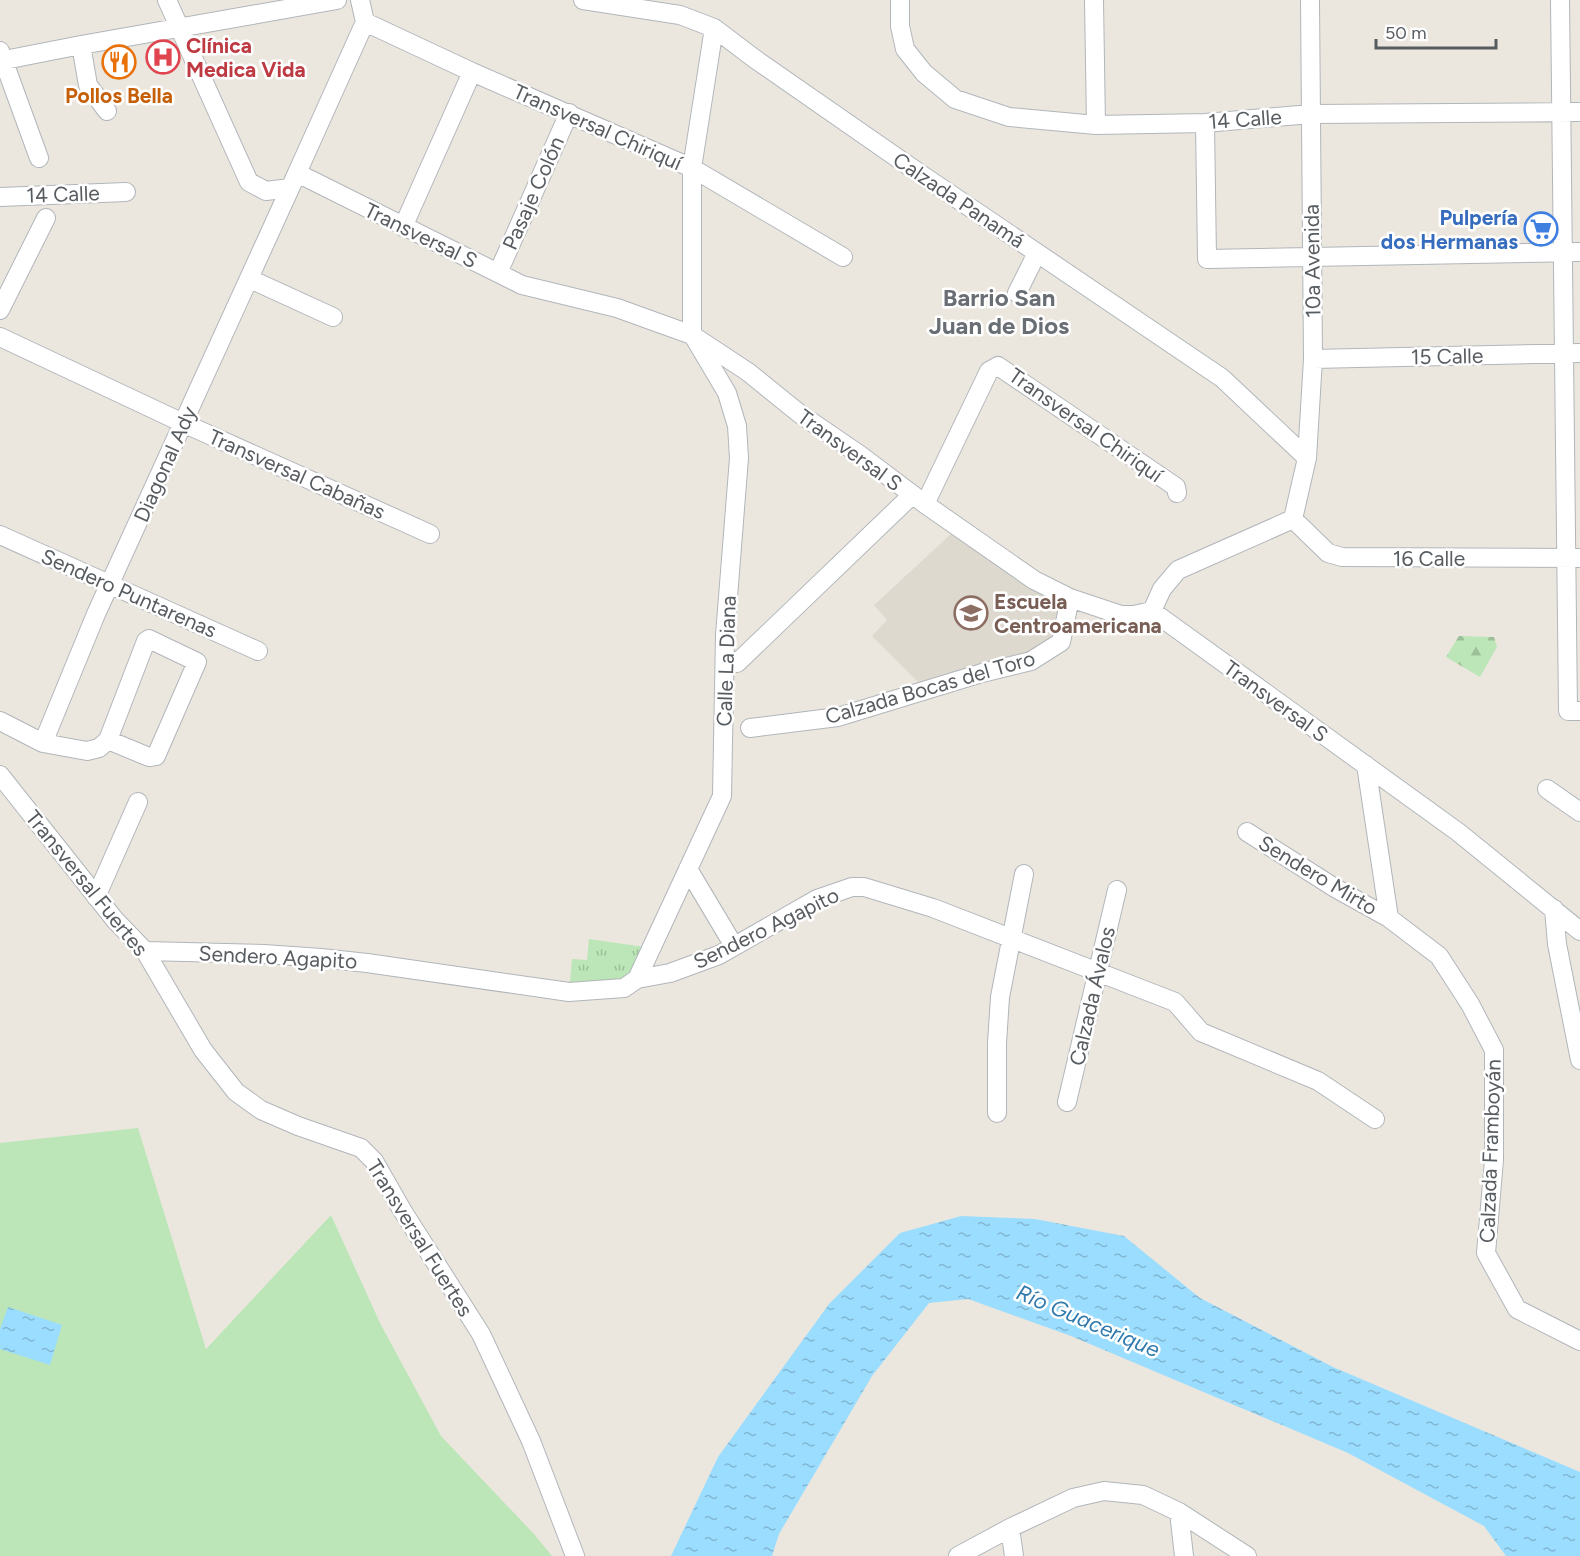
<svg xmlns="http://www.w3.org/2000/svg" width="1580" height="1556" viewBox="0 0 1580 1556" font-family="Figtree,sans-serif">
<style>
.education{fill:#ded9cf}
.green{fill:#bce6b8}
.forest{fill:url(#forest-firs)}
.park{fill:url(#park-tufts)}
.water{fill:url(#water-ripples)}
.lines{fill:none;stroke-linecap:round;stroke-linejoin:round}
.minor-casing{stroke:#b1b6bb;stroke-width:20}
.minor{stroke:#fff;stroke-width:18}
.labels{text-anchor:middle;dominant-baseline:central;stroke-width:5;stroke-linejoin:round;paint-order:stroke}
.health-label{font-size:21px;font-weight:bold;fill:#be3a42;stroke:#fff;text-anchor:start}
.food-label{font-size:21px;font-weight:bold;fill:#c56008;stroke:#fff}
.street-label{font-size:21px;fill:#575c61;stroke:#fff}
.shop-label{font-size:21px;font-weight:bold;fill:#366cbe;stroke:#fff;text-anchor:end}
.education-label{font-size:21px;font-weight:bold;fill:#785e54;stroke:#fff;text-anchor:start}
.water-label{font-size:22px;font-style:italic;fill:#317aad;stroke:#fff}
.quarter-label{font-size:24px;font-weight:bold;fill:#686e73;stroke:#fff}
</style>
<defs>
<pattern id="forest-firs" width="22" height="20" patternUnits="userSpaceOnUse" patternTransform="scale(1.5)"><rect width="22" height="20" fill="#bce6b8"/><path d="M5 1l3.5 6h-7zM16 11l3.5 6h-7z" fill="#9cbe99"/></pattern>
<pattern id="park-tufts" width="24" height="20" patternUnits="userSpaceOnUse" patternTransform="scale(1.5)"><rect width="24" height="20" fill="#bce6b8"/><path d="M3 7l-1-3M5 7V3M7 7l1-3M15 17l-1-3M17 17v-4M19 17l1-3" fill="none" stroke="#9cbe99"/></pattern>
<pattern id="water-ripples" width="26" height="14" patternUnits="userSpaceOnUse" patternTransform="scale(1.5)"><rect width="26" height="14" fill="#9bddff"/><path d="M2 4q2-2 4 0t4 0M15 11q2-2 4 0t4 0" fill="none" stroke="#81b6d2"/></pattern>
</defs>
<rect width="100%" height="100%" fill="#ece7de"/>
<!-- education -->
<path class="education" d="M 951,534 L 1064,603 L 1052,640 L 1038,655 L 923,687 L 872,636 L 887,620 L 874,605 Z"/>
<!-- green -->
<path class="green" d="M 138,1128 L 206,1349 L 331,1215 L 380,1323 L 441,1436 L 534,1534 L 552,1556 L 0,1556 L 0,1143 Z"/>
<!-- forest -->
<path class="forest" d="M 1459,636 L 1494,637 L 1497,647 L 1480,677 L 1446,657 Z"/>
<!-- park -->
<path class="park" d="M 589,939 L 652,948 L 637,979 L 569,992 L 572,959 L 587,960 Z"/>
<!-- water -->
<path class="water" d="M 961,1216 L 1035,1219 L 1124,1236 L 1200,1298 L 1333,1367 L 1580,1472 L 1580,1556 L 1506,1556 L 1484,1526 L 1348,1453 L 1071,1336 L 968,1299 L 929,1303 L 872,1376 L 779,1534 L 772,1556 L 671,1556 L 718,1457 L 829,1304 L 900,1233 Z
M 8,1307 L 62,1325 L 50,1365 L 0,1349 L 0,1329 Z"/>
<g class="lines">
<!-- minor casing -->
<g class="minor-casing">
<path id="minor" d="M 167,0 L 249,182 L 266,191 L 290,188
M 360,0 L 365,22 L 472,72 L 692,168 L 843,257
M 583,0 L 680,15 L 714,28 L 755,59 L 919,173 L 1222,378 L 1307,458
M 900,0 L 900,26 L 905,49 L 924,73 L 955,99 L 1009,117 L 1096,125 L 1205,123 L 1311,114 L 1580,112
M 1094,0 L 1096,125
M 1560,0 L 1568,711 L 1580,711
M 81,45 L 88,85 L 107,111
M 0,51 L 39,158
M 0,61 L 81,45 L 337,0
M 1205,123 L 1207,259 L 1580,252
M 297,173 L 365,22
M 0,197 L 126,192
M 403,227 L 472,72
M 498,273 L 569,113
M 250,279 L 333,317
M 1017,293 L 1037,253
M 0,310 L 46,218
M 692,335 L 692,168 L 714,28
M 0,337 L 183,423 L 430,534
M 1313,359 L 1580,353
M 925,504 L 989,371 L 998,366 L 1176,487 L 1177,493
M 1293,519 L 1307,458 L 1313,359 L 1310,0
M 1293,519 L 1328,553 L 1342,557 L 1580,558
M 0,535 L 258,651
M 1152,611 L 1162,589 L 1178,570 L 1293,519
M 149,639 L 197,662 L 156,756 L 149,757 L 108,740 L 146,641 Z
M 737,663 L 912,495
M 0,721 L 43,743 L 87,751 L 99,748 L 108,740
M 750,728 L 838,717 L 982,673 L 1031,661 L 1061,642 L 1070,598
M 43,743 L 96,614 L 297,173 L 522,285 L 617,308 L 692,335 L 748,372 L 800,414 L 860,455 L 925,504 L 1034,580 L 1070,598 L 1121,615 L 1134,615 L 1152,611 L 1458,832 L 1580,931
M 1366,765 L 1389,918 L 1439,956 L 1470,1004 L 1494,1050 L 1494,1160 L 1486,1253 L 1517,1309 L 1580,1341
M 0,775 L 115,920 L 145,951 L 203,1050 L 236,1092 L 261,1110 L 298,1126 L 361,1148 L 374,1161 L 402,1210 L 481,1334 L 531,1441 L 575,1556
M 1547,789 L 1580,812
M 1247,832 L 1335,888 L 1389,918
M 688,869 L 734,946
M 96,897 L 138,802
M 1554,909 L 1557,944 L 1580,1060
M 145,951 L 264,954 L 321,958 L 367,963 L 569,992 L 624,988 L 637,979 L 670,973 L 719,955 L 817,899 L 852,887 L 864,887 L 933,908 L 1175,1002 L 1201,1032 L 1318,1081 L 1375,1119
M 637,979 L 722,796 L 725,635 L 739,458 L 737,426 L 727,393 L 695,339
M 1067,1102 L 1117,890
M 997,1113 L 997,1043 L 1000,997 L 1024,874
M 1179,1512 L 1184,1556
M 1010,1528 L 1014,1556
M 958,1556 L 1010,1528 L 1073,1498 L 1104,1491 L 1143,1495 L 1179,1512 L 1247,1556"/>
</g>
<!-- minor -->
<use href="#minor" class="minor"/>
</g>
<!-- icons -->
<defs>
<g id="hospital-ring" transform="scale(1.725)"><circle r="9.5" fill="#fff" stroke="#e0444e" stroke-width="1.5"/><path d="M-5-5h3v3.5h4V-5h3V5h-3V1.5h-4V5h-3Z" fill="#e0444e"/></g>
<g id="restaurant-ring" transform="scale(1.725)"><circle r="9.5" fill="#fff" stroke="#e8710a" stroke-width="1.5"/><path d="M-5-6h1v4h1v-4h1v4h1v-4h1v5L-1.5 .5V6h-2V.5L-5-1ZM5-6V6H3V1.5H1.5Q1.5-4 5-6Z" fill="#e8710a"/></g>
<g id="supermarket-ring" transform="scale(1.725)"><circle r="9.5" fill="#fff" stroke="#3f7fe0" stroke-width="1.5"/><path d="M-6-5.5h2.5l.6 2H6L4.5 2H-2.5L-4.4-4H-6ZM-1.5 3.2a1.3 1.3 0 1 0 .1 0ZM3 3.2a1.3 1.3 0 1 0 .1 0Z" fill="#3f7fe0"/></g>
<g id="school-ring" transform="scale(1.725)"><circle r="9.5" fill="#fff" stroke="#8d6e63" stroke-width="1.5"/><path d="M0-5L7-2L0 1L-7-2ZM-4 1L0 2.5L4 1V4Q0 6-4 4Z" fill="#8d6e63"/></g>
</defs>
<g fill-rule="evenodd">
<use href="#hospital-ring" x="163" y="57"/>
<use href="#restaurant-ring" x="119" y="62"/>
<use href="#supermarket-ring" x="1541" y="229"/>
<use href="#school-ring" x="971" y="613"/>
</g>
<g class="labels">
<!-- health labels -->
<g class="health-label">
<text x="186" y="45">Clínica<tspan x="186" dy="24">Medica Vida</tspan></text>
</g>
<!-- food labels -->
<g class="food-label">
<text x="119" y="95">Pollos Bella</text>
</g>
<!-- street labels -->
<g class="street-label">
<text transform="translate(1245 119) rotate(-4)">14 Calle</text>
<text transform="translate(598 127) rotate(24)">Transversal Chiriquí</text>
<text transform="translate(533 193) rotate(-66)">Pasaje Colón</text>
<text transform="translate(63 194) rotate(-2)">14 Calle</text>
<text transform="translate(959 200) rotate(34)">Calzada Panamá</text>
<text transform="translate(421 235) rotate(26)">Transversal S</text>
<text transform="translate(1312 261) rotate(-91)">10a Avenida</text>
<text transform="translate(1447 356) rotate(-1)">15 Calle</text>
<text transform="translate(1086 425) rotate(35)">Transversal Chiriquí</text>
<text transform="translate(850 450) rotate(36)">Transversal S</text>
<text transform="translate(165 464) rotate(-66)">Diagonal Ady</text>
<text transform="translate(297 474) rotate(24)">Transversal Cabañas</text>
<text x="1429" y="558">16 Calle</text>
<text transform="translate(129 593) rotate(24)">Sendero Puntarenas</text>
<text transform="translate(726 661) rotate(-88)">Calle La Diana</text>
<text transform="translate(930 687) rotate(-16)">Calzada Bocas del Toro</text>
<text transform="translate(1276 701) rotate(36)">Transversal S</text>
<text transform="translate(1318 875) rotate(31)">Sendero Mirto</text>
<text transform="translate(87 883) rotate(51)">Transversal Fuertes</text>
<text transform="translate(766 928) rotate(-26)">Sendero Agapito</text>
<text transform="translate(278 957) rotate(3)">Sendero Agapito</text>
<text transform="translate(1092 996) rotate(-77)">Calzada Ávalos</text>
<text transform="translate(1490 1151) rotate(-88)">Calzada Framboyán</text>
<text transform="translate(420 1238) rotate(58)">Transversal Fuertes</text>
</g>
<!-- shop labels -->
<g class="shop-label">
<text x="1518" y="217">Pulpería<tspan x="1518" dy="24">dos Hermanas</tspan></text>
</g>
<!-- education labels -->
<g class="education-label">
<text x="994" y="601">Escuela<tspan x="994" dy="24">Centroamericana</tspan></text>
</g>
<!-- water labels -->
<g class="water-label">
<text transform="translate(1088 1321) rotate(23)">Río Guacerique</text>
</g>
<!-- quarter labels -->
<g class="quarter-label">
<text x="999" y="297">Barrio San<tspan x="999" dy="28">Juan de Dios</tspan></text>
</g>
</g>
<!-- scale -->
<path d="M1376 39v9h120v-9" fill="none" stroke="#575c61" stroke-width="3"/>
<text x="1385" y="39" font-size="18" fill="#575c61" stroke="#ffffff" stroke-width="4.5" paint-order="stroke">50 m</text>
</svg>
